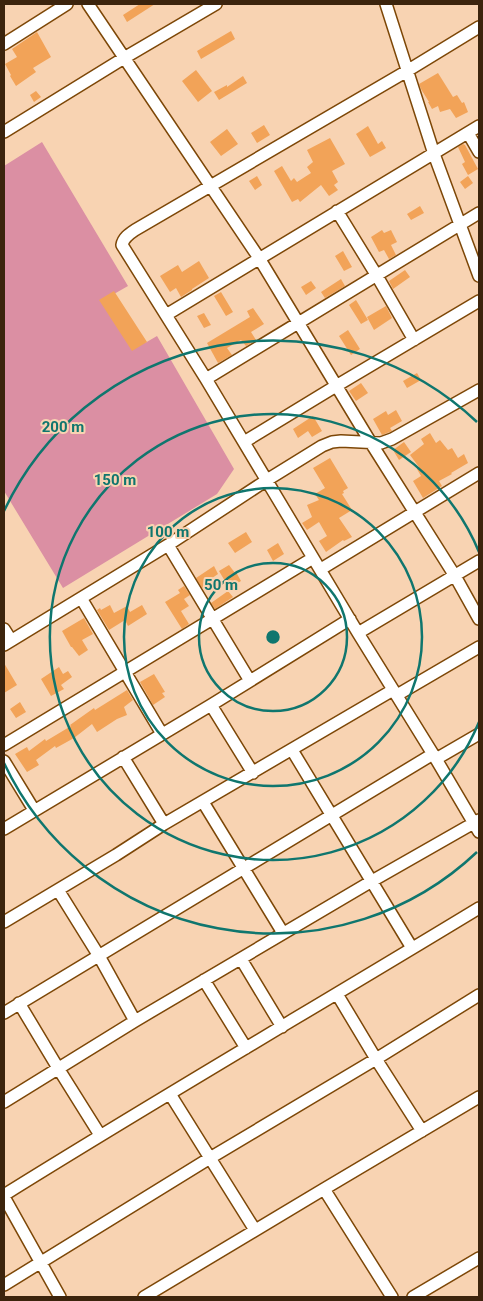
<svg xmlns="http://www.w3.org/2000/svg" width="483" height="1301" viewBox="0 0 483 1301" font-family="Roboto,sans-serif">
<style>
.green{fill:#db8fa3}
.building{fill:#f2a358}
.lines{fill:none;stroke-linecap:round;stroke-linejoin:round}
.minor-casing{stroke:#7d4707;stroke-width:14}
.minor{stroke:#fff;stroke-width:11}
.ring{fill:none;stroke:#0f766e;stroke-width:2.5}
.centre{fill:#0f766e;stroke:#f8d3b2;stroke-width:2.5}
.ring-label{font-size:15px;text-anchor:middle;font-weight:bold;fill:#0f766e;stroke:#f8d3b2;stroke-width:4;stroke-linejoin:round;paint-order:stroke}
</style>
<rect width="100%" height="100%" fill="#f8d3b2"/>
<!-- green -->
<path class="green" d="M 42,142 L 128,286 L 114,294 L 145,343 L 157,336 L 234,469 L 217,494 L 63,588 L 4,491 L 4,166 Z"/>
<!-- building -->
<path class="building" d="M 140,4 L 155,4 L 127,22 L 123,15 Z
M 231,31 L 235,39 L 201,59 L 197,51 Z
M 37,32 L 51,57 L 33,68 L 36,72 L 16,86 L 10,76 L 11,75 L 5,64 L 17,57 L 12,49 Z
M 196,70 L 212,91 L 198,102 L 182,81 Z
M 438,73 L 453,97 L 457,95 L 462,103 L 464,102 L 468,112 L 456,118 L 450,109 L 440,112 L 438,106 L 432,109 L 428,102 L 429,102 L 421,89 L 419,84 Z
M 243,76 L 247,83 L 219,100 L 214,92 L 227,85 L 227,87 Z
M 36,91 L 41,97 L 34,102 L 30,95 Z
M 264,125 L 270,135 L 257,143 L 251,133 Z
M 368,126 L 378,144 L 382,141 L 386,148 L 370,157 L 356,134 Z
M 227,129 L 238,144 L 221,156 L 210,142 Z
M 330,138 L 345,164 L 332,171 L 338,182 L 334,185 L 338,190 L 329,196 L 321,185 L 300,202 L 298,199 L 292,202 L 274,171 L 282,166 L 291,181 L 294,178 L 297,182 L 311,173 L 307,167 L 313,162 L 307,150 Z
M 463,144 L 465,145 L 478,169 L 468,175 L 462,164 L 465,162 L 458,147 Z
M 257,176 L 262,185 L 255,190 L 249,181 Z
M 468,176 L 473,183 L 465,189 L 460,182 Z
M 420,206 L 424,213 L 411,220 L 407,214 Z
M 382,230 L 384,233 L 391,230 L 397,242 L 391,245 L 396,255 L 389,259 L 384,250 L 379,252 L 371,237 Z
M 343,251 L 352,267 L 344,271 L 335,256 Z
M 199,261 L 209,278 L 192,289 L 192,290 L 181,297 L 176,288 L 170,292 L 160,276 L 178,265 L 182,272 Z
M 405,270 L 410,277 L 393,289 L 389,281 Z
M 341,279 L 345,286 L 325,298 L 321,292 Z
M 311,281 L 316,288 L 306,295 L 301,287 Z
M 114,291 L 147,342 L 132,351 L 99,300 Z
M 221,292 L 233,312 L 226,316 L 214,296 Z
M 356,300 L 368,320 L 361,324 L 349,305 Z
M 386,306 L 392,318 L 374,330 L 367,317 Z
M 253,308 L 264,324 L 251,332 L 256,340 L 246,346 L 241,340 L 227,348 L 232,355 L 218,363 L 207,343 L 250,317 L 247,311 Z
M 204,313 L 211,325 L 204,328 L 197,316 Z
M 348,330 L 360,349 L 351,355 L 339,336 Z
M 417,373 L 421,380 L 407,388 L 403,381 Z
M 361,383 L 368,393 L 356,401 L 349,391 Z
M 396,410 L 402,421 L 390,428 L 392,431 L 382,435 L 373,419 L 386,411 L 388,415 Z
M 313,416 L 322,431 L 312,437 L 308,431 L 298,438 L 293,429 Z
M 430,433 L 436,443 L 440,440 L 448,450 L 452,448 L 458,458 L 464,454 L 468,463 L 451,473 L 452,474 L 439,481 L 442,486 L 423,498 L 413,481 L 421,476 L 417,469 L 419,467 L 410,455 L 424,444 L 421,439 Z
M 404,442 L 411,452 L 399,460 L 393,450 Z
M 330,458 L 348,488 L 343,491 L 344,493 L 342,494 L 352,510 L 339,518 L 352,537 L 344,541 L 343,540 L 326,552 L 319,541 L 327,536 L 319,522 L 307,530 L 302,523 L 312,517 L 307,505 L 319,500 L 315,494 L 325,488 L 313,468 Z
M 246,532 L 252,542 L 235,553 L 228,543 Z
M 278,543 L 284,554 L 273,561 L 267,550 Z
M 229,565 L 235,573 L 236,572 L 241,581 L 229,588 L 219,571 Z
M 214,566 L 218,574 L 205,583 L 206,586 L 202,588 L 196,578 Z
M 184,586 L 190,595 L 184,599 L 189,606 L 181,611 L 189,624 L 182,629 L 165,602 L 180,593 L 178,590 Z
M 228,591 L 233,597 L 215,609 L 211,603 Z
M 110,605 L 114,613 L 127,606 L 130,612 L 142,605 L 147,614 L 128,626 L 125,620 L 109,630 L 97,610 L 100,608 L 101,610 Z
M 84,618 L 93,634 L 82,640 L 88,650 L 79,656 L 72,647 L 71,647 L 62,631 Z
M 4,663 L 17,685 L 4,693 Z
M 59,667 L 63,674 L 68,671 L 72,677 L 61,685 L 64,689 L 51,696 L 41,679 Z
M 154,674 L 165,692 L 162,693 L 165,697 L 153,705 L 140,682 Z
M 127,690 L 133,700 L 124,707 L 127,715 L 117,719 L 97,732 L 92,724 L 74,738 L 56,748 L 55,746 L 36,760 L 39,765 L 27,772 L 15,754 L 27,747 L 29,751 L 45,739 L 46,741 L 71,726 L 70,725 L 94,708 L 95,710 Z
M 20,702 L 26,712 L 16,718 L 10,709 Z"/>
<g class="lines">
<!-- minor casing -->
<g class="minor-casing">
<path id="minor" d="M 88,4 L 259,258 L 371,443 L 455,576 L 479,619
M 386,4 L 434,154 L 479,276
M 479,27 L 407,71 L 135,230 C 129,234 123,238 122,245 L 206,379 L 358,633 L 436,759 L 479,832
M 4,44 L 67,4
M 4,132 L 124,58 L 216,4
M 468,133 L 479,152
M 337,211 L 377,276 L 414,340
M 166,315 L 479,126
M 206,379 L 479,213
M 244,442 L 336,386 L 479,301
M 168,545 L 250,681
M 321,569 L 479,473
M 81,598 L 162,734
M 4,629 L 11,640
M 358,633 L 479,561
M 4,645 L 168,545 L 267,480 L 322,446 L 332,442 L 341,441 L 381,443 L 392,439 L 479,390
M 397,695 L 479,647
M 211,705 L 253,773
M 4,745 L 313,558
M 292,750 L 412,948
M 123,757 L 164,824
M 436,759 L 479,734
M 4,761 L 34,810
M 203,802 L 283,933
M 4,829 L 211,705 L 350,619
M 58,890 L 99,956 L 135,1021
M 4,922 L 116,855 L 164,824 L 393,690
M 241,959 L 282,1027
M 204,980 L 246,1048
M 337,994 L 376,1059 L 422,1131
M 19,1003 L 58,1068 L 100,1135
M 4,1013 L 433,754
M 170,1094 L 255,1230
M 4,1102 L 135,1021 L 372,881 L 479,820
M 324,1189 L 392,1297
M 4,1195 C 161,1097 321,1004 479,908
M 4,1197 L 60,1297
M 4,1285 L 210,1158 L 376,1059 L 479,995
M 144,1297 L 324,1189 L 479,1097
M 413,1297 L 479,1258"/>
</g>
<!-- minor -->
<use href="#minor" class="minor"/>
</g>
<!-- distance rings -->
<g class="ring">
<circle cx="273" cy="637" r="74"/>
<circle cx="273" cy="637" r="149"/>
<path d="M479 722A223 223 0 1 1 479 552"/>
<path d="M477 852A297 297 0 0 1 4 763M4 511A297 297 0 0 1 477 422"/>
</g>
<circle cx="273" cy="637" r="8" class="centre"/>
<g class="ring-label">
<text x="63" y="432">200 m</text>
<text x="115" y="485">150 m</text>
<text x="168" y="537">100 m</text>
<text x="221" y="590">50 m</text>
</g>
<!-- border -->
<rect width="483" height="1301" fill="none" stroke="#3c240d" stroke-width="10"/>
</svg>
